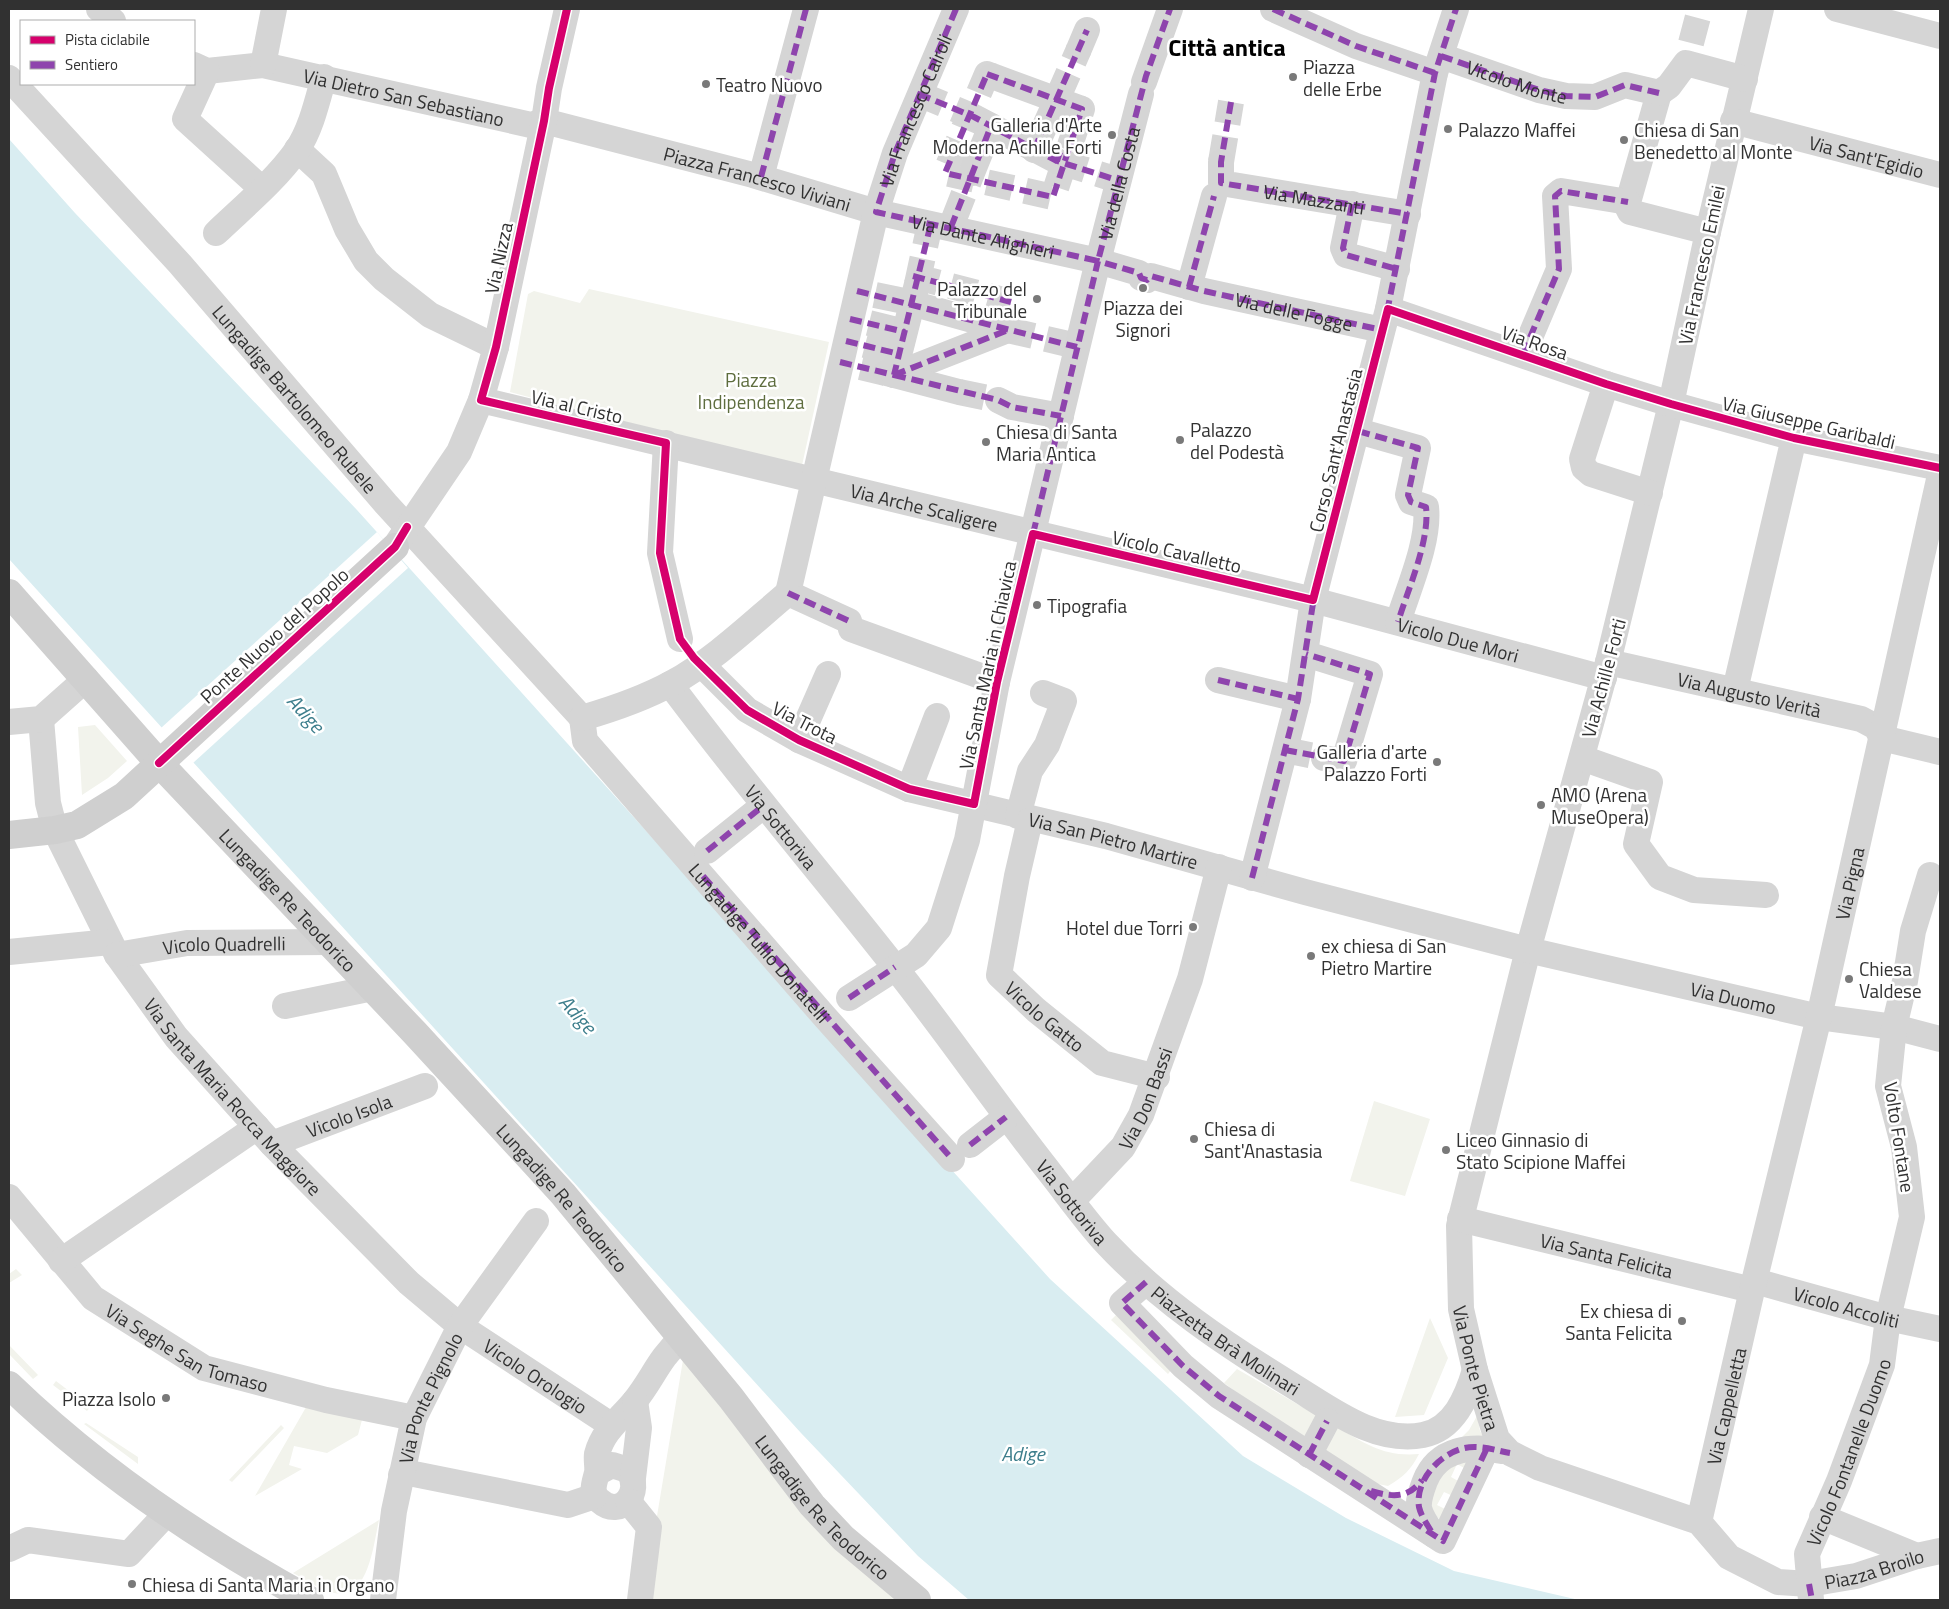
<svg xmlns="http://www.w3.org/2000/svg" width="1949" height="1609" viewBox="0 0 1949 1609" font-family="'Titillium Web',sans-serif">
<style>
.green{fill:#f2f3ec}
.water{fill:#d9edf1}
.pier{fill:#fff}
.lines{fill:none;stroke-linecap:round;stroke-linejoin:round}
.street-tunnel{stroke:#d6d6d6;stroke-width:26;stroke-dasharray:26 13;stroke-linecap:butt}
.street{stroke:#d5d5d5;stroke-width:26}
.secondary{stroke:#cfcfcf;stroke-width:28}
.quiet{stroke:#8e44ad;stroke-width:6;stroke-dasharray:12 6;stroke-linecap:butt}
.cycleway-casing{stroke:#fff;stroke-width:11}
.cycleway{stroke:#d6006c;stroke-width:8}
.poi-dot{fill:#797979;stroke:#fff;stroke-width:2}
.labels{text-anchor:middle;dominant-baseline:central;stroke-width:5;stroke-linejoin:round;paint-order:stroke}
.poi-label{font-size:19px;fill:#313131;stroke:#fff;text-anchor:start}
.street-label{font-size:19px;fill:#313131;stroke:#fff}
.park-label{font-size:19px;fill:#5e6d3e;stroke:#fff}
.water-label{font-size:20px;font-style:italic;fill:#3d7e8c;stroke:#fff}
.district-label{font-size:24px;font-weight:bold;fill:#000;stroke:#fff}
</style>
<rect width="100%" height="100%" fill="#fff"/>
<!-- green -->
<path class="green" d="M 589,289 L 829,342 L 801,470 L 510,392 L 528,294 L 534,291 L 580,303 Z
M 95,725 L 127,761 L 108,778 L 82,795 L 78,727 Z
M 1374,1101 L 1430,1119 L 1405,1196 L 1350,1181 Z
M 16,1269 L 22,1275 L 9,1283 L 9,1274 Z
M 1118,1313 L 1172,1369 L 1168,1374 L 1111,1320 Z
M 1430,1318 L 1448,1358 L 1424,1415 L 1395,1417 Z
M 9,1345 L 38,1375 L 33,1379 L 9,1354 Z
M 683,1360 L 903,1600 L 643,1600 Z
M 1237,1369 L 1318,1416 L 1303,1441 L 1224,1383 Z
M 56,1381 L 90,1407 L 87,1411 L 53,1385 Z
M 309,1402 L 363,1416 L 358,1435 L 327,1453 L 294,1446 L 289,1465 L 302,1469 L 255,1496 Z
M 1477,1416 L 1480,1431 L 1485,1439 L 1460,1439 L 1469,1430 Z
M 86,1423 L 138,1457 L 138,1464 L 84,1424 Z
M 281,1425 L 284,1428 L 232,1482 L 229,1480 Z
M 1337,1427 C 1366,1444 1384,1457 1419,1454 C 1411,1470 1403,1477 1388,1486 L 1368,1482 L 1322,1451 Z
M 1472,1456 L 1466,1469 L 1457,1464 L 1451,1477 L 1460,1482 L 1453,1496 L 1444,1492 L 1437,1505 L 1447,1510 L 1442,1521 C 1420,1507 1430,1477 1449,1465 C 1456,1460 1463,1458 1472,1456 Z
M 379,1520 C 373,1546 368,1607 328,1591 C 316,1587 304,1579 293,1573 Z"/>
<!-- water -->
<path class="water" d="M 9,139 L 75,213 L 357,510 L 1050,1279 L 1243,1456 L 1346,1518 L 1454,1571 L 1579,1600 L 969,1600 L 918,1556 L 801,1433 L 9,559 Z"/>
<!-- pier -->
<path class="pier" d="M 377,532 L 408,568 L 193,763 L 161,728 Z"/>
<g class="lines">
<!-- street-tunnel -->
<path class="street-tunnel" d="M 1691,43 L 1700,9
M 992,76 L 987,74 L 945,173 L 1053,197 L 1082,109 L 1079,108
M 919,94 L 974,117
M 1058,97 L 1079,49
M 1061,162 L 1111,178
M 1221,162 L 1231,102
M 954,219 L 972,173
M 913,276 L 1011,302
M 917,284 L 928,233
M 875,295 L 904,301
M 869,323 L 897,330
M 1008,330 L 1068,344
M 865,345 L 892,352
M 861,367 L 886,373
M 959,392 L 998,400
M 1285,750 L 1324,758"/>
<!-- street -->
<g class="street">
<path d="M 99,9 L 113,21"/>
<path d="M 1273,9 L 1356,46 L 1435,73"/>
<path id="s1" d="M 1761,9 L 1708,232 L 1671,404 L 1608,662 L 1528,950 L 1459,1226 L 1461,1309 L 1475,1370 L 1497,1439 L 1510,1453 L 1540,1468 L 1699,1522 L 1729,1557 L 1778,1582 L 1809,1584 L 1856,1576 L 1917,1556 L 1940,1551"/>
<path d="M 1837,9 L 1940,36"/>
<path d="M 1079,49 L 1087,30"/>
<path d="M 1441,56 L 1539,90 L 1566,96 L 1595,97 L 1625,85 L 1659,93"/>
<path id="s2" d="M 194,65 L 207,71 L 263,65 L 531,125 L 544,121"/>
<path d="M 263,65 L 274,9"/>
<path d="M 207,71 L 185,119 L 262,189"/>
<path d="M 992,76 L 1079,108"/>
<path id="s3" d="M 9,78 L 180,264 L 386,504 L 582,718"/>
<path d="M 1144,82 L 1170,9"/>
<path d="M 1659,93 L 1627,206 L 1630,212 L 1708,232"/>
<path d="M 1659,93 L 1669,86 L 1686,63 L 1745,79"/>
<path d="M 974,117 L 1057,161"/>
<path id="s4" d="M 544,121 L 753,175 L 876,212 L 1098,261 L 1141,94"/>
<path id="s5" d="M 1733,121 L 1940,175"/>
<path d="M 297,149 L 324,174 L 347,229 L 366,261 L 384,279 L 430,315 L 496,347"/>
<path d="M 1034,150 L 1058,97"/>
<path d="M 1221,162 L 1221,183 L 1408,214"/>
<path d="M 972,173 L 991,126"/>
<path d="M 761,177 L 806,9"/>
<path d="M 1352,204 L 1343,248 L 1346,255 L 1397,269"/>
<path d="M 216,233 C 243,207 275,181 297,150 C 311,129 317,102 324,77"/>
<path d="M 1189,287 L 1214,196"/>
<path d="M 904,301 L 1008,330"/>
<path d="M 1388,309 L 1606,384 L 1671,404 L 1794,438 L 1940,468"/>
<path d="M 1523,354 L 1559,269 L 1555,196 L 1561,191 L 1628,202"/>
<path d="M 886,373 L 894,375 L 917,284"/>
<path d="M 894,375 L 1008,330"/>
<path d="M 894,375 L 959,392"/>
<path d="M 1606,384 L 1582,459 L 1584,468 L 1591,474 L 1650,493"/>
<path id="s6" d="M 481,400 L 1313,600 L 1604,678"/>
<path d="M 998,400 L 1012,407 L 1061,416"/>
<path d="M 1358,431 L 1418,448 L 1408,495 L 1411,502 L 1426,507 C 1430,541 1408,589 1398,622"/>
<path d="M 666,443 L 660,553 L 680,639"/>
<path d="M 398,542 L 459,452 L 481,400 L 496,347 L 544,121 L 549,88 L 567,9"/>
<path id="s7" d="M 788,593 L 876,212 L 895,153 L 956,9"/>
<path d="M 788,593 L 849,621 L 851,629 L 997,682"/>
<path d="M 1306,654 L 1370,674 L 1344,761 L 1324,758"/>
<path id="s8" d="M 1608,662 L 1861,719 L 1876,727 L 1882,738 L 1940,752"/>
<path id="s9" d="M 701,664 L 747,710 L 799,740 L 909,789 L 1106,836 L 1305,892 L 1528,950 L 1819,1017 L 1894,1027 L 1940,1039"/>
<path d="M 1218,680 L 1298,699"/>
<path id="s10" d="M 670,684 C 742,781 820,872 894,966 C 948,1034 997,1106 1051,1174 C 1069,1197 1086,1221 1106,1243 C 1160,1301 1226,1345 1293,1386 C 1331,1409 1375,1444 1423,1435 C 1454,1429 1467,1397 1475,1370"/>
<path d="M 1735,690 L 1794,438"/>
<path id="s11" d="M 582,718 L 585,741 L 824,1016 L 952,1159"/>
<path d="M 582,718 C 613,709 643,699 672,683 C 714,660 751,624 788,593"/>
<path id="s12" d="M 41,719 L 48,803 L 55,830 L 117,955 L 176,1037 L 272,1144 L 409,1283 L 460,1326 L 611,1425"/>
<path d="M 9,722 L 41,719 L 86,679"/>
<path d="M 799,740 L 828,674"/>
<path d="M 1582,758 L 1650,782 L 1636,844 L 1660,877 L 1694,890 L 1766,895"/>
<path d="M 909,789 L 937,716"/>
<path d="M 1018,816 L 1030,771 L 1047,745 L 1064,701 L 1043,693"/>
<path id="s13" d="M 1030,820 L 1017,876 L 999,975 L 1036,1010 L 1102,1063 L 1157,1077"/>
<path d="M 707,851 L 763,806"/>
<path d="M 1252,878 L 1298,699 L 1313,600 L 1388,309 L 1435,73 L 1456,9"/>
<path d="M 9,952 L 110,942"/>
<path id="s14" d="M 117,955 L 187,943 L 330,942"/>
<path d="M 849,998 L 916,955 L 939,928 L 967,840 L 997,682 L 1098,261 L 1139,273 L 1141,278 L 1147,280 L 1151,276 L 1204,291 L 1382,330"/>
<path d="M 285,1006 L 373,988"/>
<path id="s15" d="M 272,1144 L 425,1086"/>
<path d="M 970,1145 L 1006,1117"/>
<path id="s16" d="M 9,1197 L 93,1298 L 204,1368 L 326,1400 L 414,1418"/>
<path id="s17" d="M 1072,1201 L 1123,1147 L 1141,1115 L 1190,979 L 1219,867"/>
<path id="s18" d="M 1460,1219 L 1752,1290"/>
<path d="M 61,1261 L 257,1127"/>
<path id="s19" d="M 1755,1281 L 1888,1318 L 1940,1329"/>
<path d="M 1146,1282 L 1122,1303 L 1183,1366 L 1219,1396 L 1443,1541 L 1487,1448"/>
<path d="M 1309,1455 L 1327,1421"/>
<path d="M 597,1473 L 612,1465 L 628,1470 C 644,1493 620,1519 600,1501 C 590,1493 594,1484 597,1473 C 598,1467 596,1460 597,1454 C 603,1431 620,1419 634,1402 C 653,1379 658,1359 682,1338"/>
<path d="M 401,1475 L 409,1473 L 568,1505 L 595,1496"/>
<path d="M 633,1478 L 639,1428 L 635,1401"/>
<path d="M 628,1501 L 649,1527 L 640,1600"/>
<path d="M 1822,1517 L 1917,1556"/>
<path id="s20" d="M 1699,1522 L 1752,1290 L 1819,1017 L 1940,475"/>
<path d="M 1434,1535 C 1428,1527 1421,1517 1419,1508 C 1418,1499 1422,1489 1425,1481 C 1438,1448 1471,1445 1502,1451"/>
<path d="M 9,1549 L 28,1540 L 129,1554 L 167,1513"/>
<path id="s21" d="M 383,1600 L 394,1511 L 414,1418 L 460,1326 L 536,1221"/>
<path id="s22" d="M 1811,1600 L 1807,1554 L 1839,1481 L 1882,1365 L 1888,1318 L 1912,1217 L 1904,1147 L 1888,1086 L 1894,1027 L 1905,981 L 1913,931 L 1930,875"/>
</g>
<!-- secondary -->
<g class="secondary">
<path id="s23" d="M 9,593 L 159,763 L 415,1033 L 563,1194 L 731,1398 L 812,1505 L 843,1538 L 917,1600"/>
<path d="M 9,835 L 55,830 L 77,825 L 124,796 L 395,547"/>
<path d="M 9,1385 C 98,1471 202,1541 310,1600"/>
</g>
<!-- quiet -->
<g class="quiet">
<path d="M 956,9 L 895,153 L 876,212 L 1098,261 L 1146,76 L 1170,9"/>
<path d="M 1273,9 L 1356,46 L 1435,73"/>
<path id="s24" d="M 1441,56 L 1539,90 L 1566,96 L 1595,97 L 1625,85 L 1659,93"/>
<path d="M 987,74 L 1082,109 L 1053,197 L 945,173 Z"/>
<path d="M 919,94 L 974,117 L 1057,161"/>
<path id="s25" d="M 1231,102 L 1221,162 L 1221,183 L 1408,214"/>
<path d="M 1034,150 L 1087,30"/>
<path d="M 1060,152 L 1057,161 L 1120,181"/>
<path d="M 761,177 L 806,9"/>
<path d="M 1352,204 L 1343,248 L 1346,255 L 1397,269"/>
<path d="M 951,227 L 991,126"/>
<path d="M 913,276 L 1011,302"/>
<path d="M 1189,287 L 1214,196"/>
<path d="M 857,291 L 1077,347"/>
<path d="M 1387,312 L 1435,73 L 1456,9"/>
<path d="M 850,319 L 905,332"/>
<path d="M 846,341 L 899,354"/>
<path d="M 1523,354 L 1559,269 L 1555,196 L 1561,191 L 1628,202"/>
<path d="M 840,362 L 894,375 L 931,223"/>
<path d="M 894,375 L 998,400 L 1012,407 L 1061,416"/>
<path d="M 894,375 L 1008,330"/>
<path d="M 1358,431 L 1418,448 L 1408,495 L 1411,502 L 1426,507 C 1430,541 1408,589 1398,622"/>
<path id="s26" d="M 1033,534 L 1098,261 L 1139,273 L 1141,278 L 1147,280 L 1151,276 L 1204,291 L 1382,330"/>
<path d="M 788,593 L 849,621"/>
<path d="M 1218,680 L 1298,699"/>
<path d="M 1285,750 L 1344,761 L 1370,674 L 1306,654"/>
<path d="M 707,851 L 763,806"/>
<path d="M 703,876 L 952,1159"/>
<path d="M 1252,878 L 1298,699 L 1314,597"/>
<path d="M 849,998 L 895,967"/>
<path d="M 970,1145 L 1006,1117"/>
<path d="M 1146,1282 L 1122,1303 L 1183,1366 L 1219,1396 L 1443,1541 L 1487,1448"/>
<path d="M 1309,1455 L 1327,1421"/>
<path d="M 1371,1491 C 1392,1497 1408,1499 1422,1480"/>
<path d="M 1431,1531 C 1427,1524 1421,1516 1419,1507 C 1415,1481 1438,1456 1461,1449 C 1477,1444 1494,1450 1510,1453"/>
<path d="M 1809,1584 L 1812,1600"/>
</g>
<!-- cycleway casing -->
<g class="cycleway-casing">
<path id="cycleway" d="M 567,9 L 549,88 L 544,121 L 496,347 L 481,400 L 666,443 L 660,553 L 680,639 L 694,658 L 747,710 L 799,740 L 909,789 L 974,804 L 997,682 L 1033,534 L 1313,600 L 1388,309 L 1606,384 L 1671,404 L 1794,438 L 1940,468
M 159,763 L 395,547 L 407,527"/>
</g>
<!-- cycleway -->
<use href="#cycleway" class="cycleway"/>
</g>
<!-- markers -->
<g class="poi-dot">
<circle cx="1293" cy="77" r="5"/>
<circle cx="706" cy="84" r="5"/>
<circle cx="1448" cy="129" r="5"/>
<circle cx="1112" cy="135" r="5"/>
<circle cx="1624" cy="140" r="5"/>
<circle cx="1143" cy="288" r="5"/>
<circle cx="1037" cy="299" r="5"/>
<circle cx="1180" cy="440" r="5"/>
<circle cx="986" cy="442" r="5"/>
<circle cx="1037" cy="605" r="5"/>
<circle cx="1437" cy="762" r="5"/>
<circle cx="1541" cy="805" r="5"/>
<circle cx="1193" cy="927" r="5"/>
<circle cx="1311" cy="956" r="5"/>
<circle cx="1849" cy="979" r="5"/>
<circle cx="1194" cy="1139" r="5"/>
<circle cx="1446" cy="1150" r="5"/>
<circle cx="1682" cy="1321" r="5"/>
<circle cx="166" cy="1398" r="5"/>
<circle cx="132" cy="1584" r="5"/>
</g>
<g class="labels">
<!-- poi labels -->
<g class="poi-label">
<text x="1303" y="66">Piazza<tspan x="1303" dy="22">delle Erbe</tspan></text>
<text x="716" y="84">Teatro Nuovo</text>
<text x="1102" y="124" text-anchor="end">Galleria d'Arte<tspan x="1102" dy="22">Moderna Achille Forti</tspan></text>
<text x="1458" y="129">Palazzo Maffei</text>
<text x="1634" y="129">Chiesa di San<tspan x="1634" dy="22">Benedetto al Monte</tspan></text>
<text x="1027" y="288" text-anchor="end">Palazzo del<tspan x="1027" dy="22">Tribunale</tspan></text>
<text x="1143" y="307" text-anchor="middle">Piazza dei<tspan x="1143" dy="22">Signori</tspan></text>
<text x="1190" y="429">Palazzo<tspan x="1190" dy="22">del Podestà</tspan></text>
<text x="996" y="431">Chiesa di Santa<tspan x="996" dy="22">Maria Antica</tspan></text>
<text x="1047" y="605">Tipografia</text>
<text x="1427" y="751" text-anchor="end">Galleria d'arte<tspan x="1427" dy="22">Palazzo Forti</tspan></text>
<text x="1551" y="794">AMO (Arena<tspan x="1551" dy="22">MuseOpera)</tspan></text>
<text x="1183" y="927" text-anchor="end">Hotel due Torri</text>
<text x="1321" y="945">ex chiesa di San<tspan x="1321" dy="22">Pietro Martire</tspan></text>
<text x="1859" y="968">Chiesa<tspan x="1859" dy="22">Valdese</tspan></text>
<text x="1204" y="1128">Chiesa di<tspan x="1204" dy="22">Sant'Anastasia</tspan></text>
<text x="1456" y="1139">Liceo Ginnasio di<tspan x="1456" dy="22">Stato Scipione Maffei</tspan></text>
<text x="1672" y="1310" text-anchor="end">Ex chiesa di<tspan x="1672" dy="22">Santa Felicita</tspan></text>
<text x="156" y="1398" text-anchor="end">Piazza Isolo</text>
<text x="142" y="1584">Chiesa di Santa Maria in Organo</text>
</g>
<!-- street labels -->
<g class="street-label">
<text stroke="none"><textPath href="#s24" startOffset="80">Vicolo Monte</textPath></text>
<text stroke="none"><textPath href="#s2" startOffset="215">Via Dietro San Sebastiano</textPath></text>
<text stroke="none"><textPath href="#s7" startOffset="500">Via Francesco Cairoli</textPath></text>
<text stroke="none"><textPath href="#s5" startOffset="138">Via Sant'Egidio</textPath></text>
<text stroke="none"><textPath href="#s4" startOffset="221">Piazza Francesco Viviani</textPath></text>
<text stroke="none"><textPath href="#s4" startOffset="652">Via della Costa</textPath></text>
<text stroke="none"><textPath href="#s25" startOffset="176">Via Mazzanti</textPath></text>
<text stroke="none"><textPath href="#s4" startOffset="454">Via Dante Alighieri</textPath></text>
<text transform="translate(498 258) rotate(-78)">Via Nizza</text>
<text transform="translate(1701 265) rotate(-78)">Via Francesco Emilei</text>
<text stroke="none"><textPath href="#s26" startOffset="488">Via delle Fogge</textPath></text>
<text transform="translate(1535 342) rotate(19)">Via Rosa</text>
<text stroke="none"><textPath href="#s3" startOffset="430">Lungadige Bartolomeo Rubele</textPath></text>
<text transform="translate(577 406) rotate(13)">Via al Cristo</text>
<text transform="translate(1809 422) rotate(13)">Via Giuseppe Garibaldi</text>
<text transform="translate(1335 450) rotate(-76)">Corso Sant'Anastasia</text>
<text stroke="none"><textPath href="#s6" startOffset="456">Via Arche Scaligere</textPath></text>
<text transform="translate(1177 551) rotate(13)">Vicolo Cavalletto</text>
<text transform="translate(274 635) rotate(-42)">Ponte Nuovo del Popolo</text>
<text stroke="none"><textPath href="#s6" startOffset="1006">Vicolo Due Mori</textPath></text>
<text transform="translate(987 665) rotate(-78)">Via Santa Maria in Chiavica</text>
<text transform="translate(1603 678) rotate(-75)">Via Achille Forti</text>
<text stroke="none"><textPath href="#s8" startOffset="145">Via Augusto Verità</textPath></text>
<text transform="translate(805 722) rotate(27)">Via Trota</text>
<text stroke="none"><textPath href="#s10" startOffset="181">Via Sottoriva</textPath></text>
<text stroke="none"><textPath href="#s9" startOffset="456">Via San Pietro Martire</textPath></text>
<text stroke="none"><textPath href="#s20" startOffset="656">Via Pigna</textPath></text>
<text stroke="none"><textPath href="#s23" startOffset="415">Lungadige Re Teodorico</textPath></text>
<text stroke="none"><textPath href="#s11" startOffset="290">Lungadige Tullio Donatelli</textPath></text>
<text stroke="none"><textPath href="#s14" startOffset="108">Vicolo Quadrelli</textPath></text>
<text stroke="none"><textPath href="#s9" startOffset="1096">Via Duomo</textPath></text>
<text stroke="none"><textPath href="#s13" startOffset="220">Vicolo Gatto</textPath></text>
<text stroke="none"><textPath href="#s12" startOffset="435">Via Santa Maria Rocca Maggiore</textPath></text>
<text stroke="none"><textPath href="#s17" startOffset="128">Via Don Bassi</textPath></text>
<text stroke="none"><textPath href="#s15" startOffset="82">Vicolo Isola</textPath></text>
<text transform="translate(1900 1137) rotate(81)">Volto Fontane</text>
<text stroke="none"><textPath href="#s23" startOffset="820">Lungadige Re Teodorico</textPath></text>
<text stroke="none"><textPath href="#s10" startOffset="656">Via Sottoriva</textPath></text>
<text stroke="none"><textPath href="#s18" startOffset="151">Via Santa Felicita</textPath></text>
<text stroke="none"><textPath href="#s19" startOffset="95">Vicolo Accoliti</textPath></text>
<text stroke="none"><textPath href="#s10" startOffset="864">Piazzetta Brà Molinari</textPath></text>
<text stroke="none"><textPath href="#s16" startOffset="239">Via Seghe San Tomaso</textPath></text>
<text stroke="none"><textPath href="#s1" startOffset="1398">Via Ponte Pietra</textPath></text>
<text stroke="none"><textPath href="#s12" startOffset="849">Vicolo Orologio</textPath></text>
<text stroke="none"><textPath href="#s21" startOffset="209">Via Ponte Pignolo</textPath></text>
<text stroke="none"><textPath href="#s20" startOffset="119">Via Cappelletta</textPath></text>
<text stroke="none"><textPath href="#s22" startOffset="156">Vicolo Fontanelle Duomo</textPath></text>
<text stroke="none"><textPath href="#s23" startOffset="1225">Lungadige Re Teodorico</textPath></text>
<text stroke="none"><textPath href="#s1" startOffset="1892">Piazza Broilo</textPath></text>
</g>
<!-- park labels -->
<g class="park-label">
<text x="751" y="379">Piazza<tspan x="751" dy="22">Indipendenza</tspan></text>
</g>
<!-- water labels -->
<g class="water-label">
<text transform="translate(306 713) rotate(48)">Adige</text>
<text transform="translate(578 1014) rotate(48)">Adige</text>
<text x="1023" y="1453">Adige</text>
</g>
<!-- district labels -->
<g class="district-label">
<text x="1227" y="47">Città antica</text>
</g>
</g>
<!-- border -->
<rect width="1949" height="1609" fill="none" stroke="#313131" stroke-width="20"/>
<!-- legend -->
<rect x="20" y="20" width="175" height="65" fill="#ffffff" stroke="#adadad"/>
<rect x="30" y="36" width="25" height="8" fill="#d6006c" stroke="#adadad"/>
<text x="65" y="45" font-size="15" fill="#313131">Pista ciclabile</text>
<rect x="30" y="61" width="25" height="8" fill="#8e44ad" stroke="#adadad"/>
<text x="65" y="70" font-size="15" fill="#313131">Sentiero</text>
</svg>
